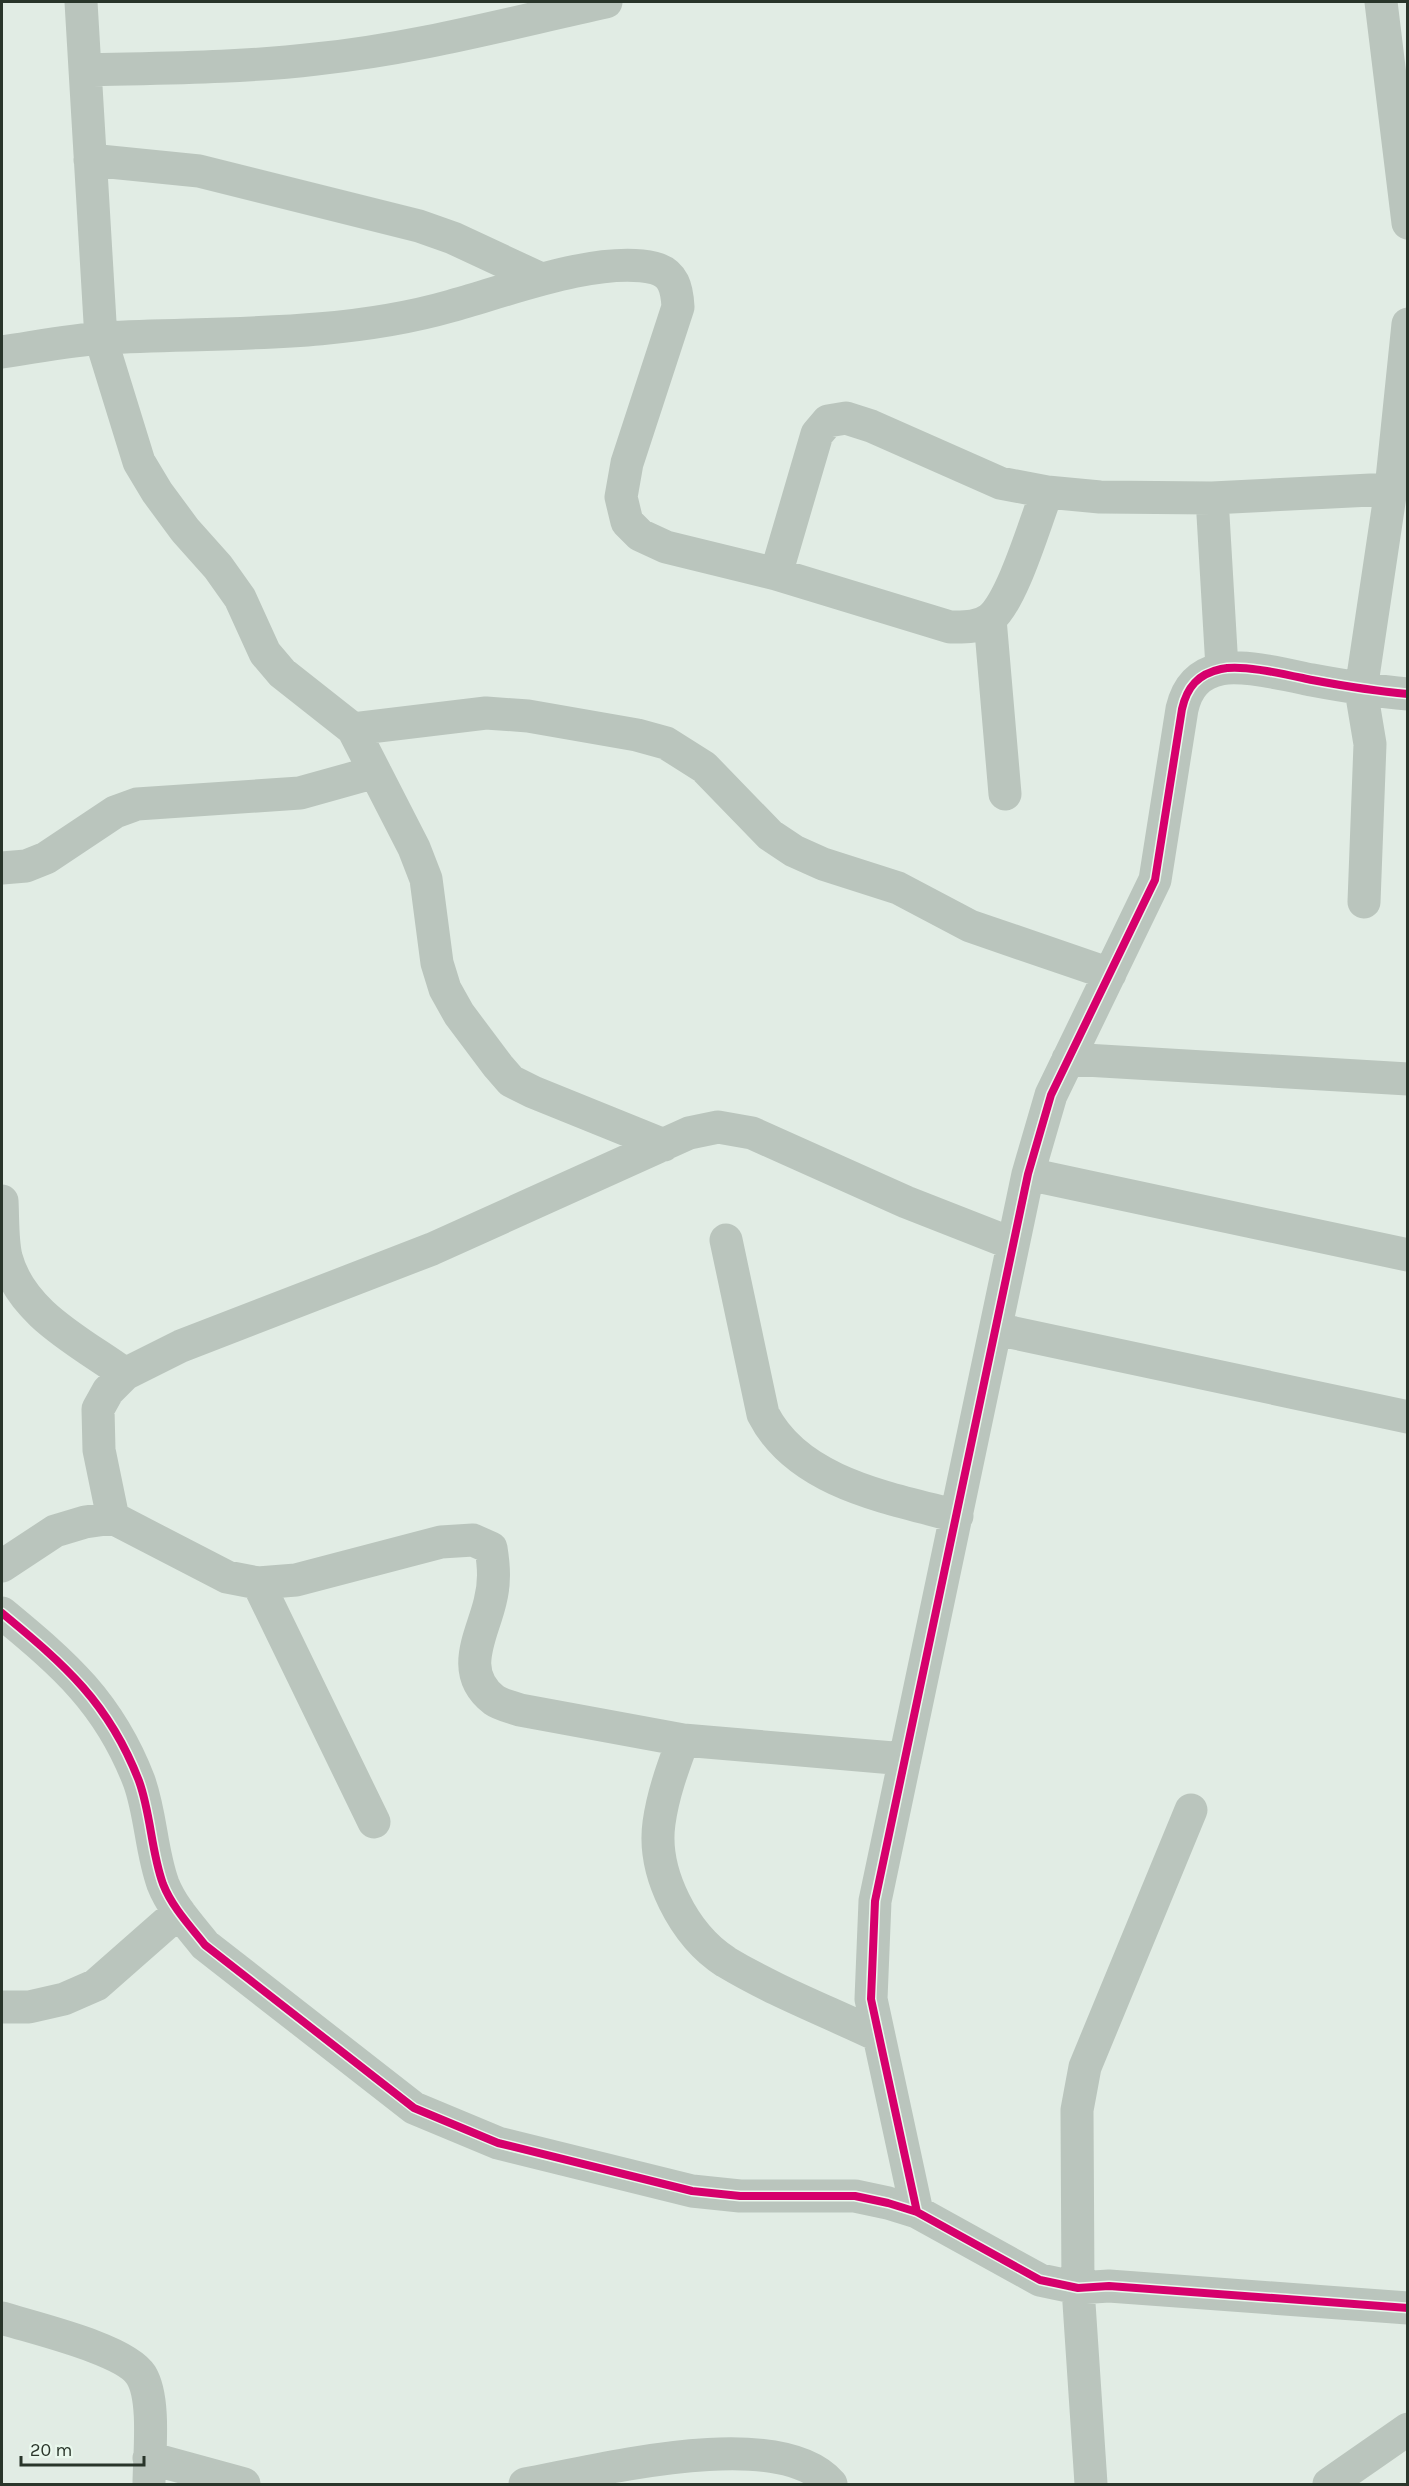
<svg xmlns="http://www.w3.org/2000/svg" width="1409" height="2486" viewBox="0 0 1409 2486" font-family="Karla,sans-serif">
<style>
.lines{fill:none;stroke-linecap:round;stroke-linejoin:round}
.minor{stroke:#bac5bd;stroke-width:33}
.cycleway-casing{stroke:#e9f8ed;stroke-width:11}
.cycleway{stroke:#d6006c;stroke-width:8}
</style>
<rect width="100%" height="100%" fill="#e1ece4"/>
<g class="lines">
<!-- minor -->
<path class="minor" d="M 81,2 L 101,339 L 139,462 L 157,492 L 185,530 L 218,567 L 240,598 L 265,653 L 282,673 L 353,729 L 414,848 L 426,879 L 437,963 L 445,989 L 459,1014 L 498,1066 L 511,1081 L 533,1092 L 664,1145
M 1381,2 L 1408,223
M 85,70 C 162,68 240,68 316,59 C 414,49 510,23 606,2
M 90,160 L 199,171 L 419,226 L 453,238 L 541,279
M 2,352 C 36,347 70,340 105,338 C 220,332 339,338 451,306 C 506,291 599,255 654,268 C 674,273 677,289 678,307 L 627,463 L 621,497 L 627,522 L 640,535 L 666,547 L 776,574 L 950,627 C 963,627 978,628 990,619 C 1013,600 1035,522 1047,492
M 1212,498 L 1222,668
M 776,574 L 817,434 L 828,421 L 846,418 L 871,426 L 1000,483 L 1047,492 L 1100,497 L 1212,498 L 1391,489
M 990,619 L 1005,794
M 353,729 L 486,713 L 528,716 L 637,735 L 666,743 L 704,767 L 770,835 L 794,851 L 823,864 L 898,888 L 970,926 L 1110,974
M 2,868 L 26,866 L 46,858 L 115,812 L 137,804 L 300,793 L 375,772
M 1364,902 L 1370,744 L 1361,690 L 1391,489 L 1408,324
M 1068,1059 L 1408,1079
M 1028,1174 L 1408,1255
M 2,1201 C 3,1219 2,1240 6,1257 C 21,1314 81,1342 125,1374
M 726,1240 L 763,1414 C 798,1483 889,1498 957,1516
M 996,1329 L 1408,1417
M 113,1518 L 99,1450 L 98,1409 L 108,1391 L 125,1374 L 181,1346 L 432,1249 L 689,1133 L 718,1127 L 752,1133 L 906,1202 L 1013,1244
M 2,1566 L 55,1531 L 85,1522 L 113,1518 L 227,1577 L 258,1583 L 296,1580 L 441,1542 L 473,1540 L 491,1548 C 494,1567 495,1583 490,1602 C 482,1636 458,1672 494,1700 C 501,1705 512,1707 520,1710 L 683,1740 L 905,1759
M 258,1583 L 374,1822
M 2,1613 C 65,1665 109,1703 139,1781 C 151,1814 151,1851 163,1884 C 172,1907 190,1926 205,1945 L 414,2108 L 498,2143 L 692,2191 L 740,2196 L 855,2196 L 888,2203 L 917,2212 L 1040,2280 L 1078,2288 L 1109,2286 L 1408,2308
M 683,1740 C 673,1767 663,1794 659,1823 C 652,1873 684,1935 726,1962 C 774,1991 829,2012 879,2036
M 2,2007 L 29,2007 L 64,1999 L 96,1985 L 179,1912
M 917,2212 L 871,1999 L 875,1901 L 1028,1174 L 1051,1095 L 1155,880 L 1182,709 C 1187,687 1198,674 1221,669 C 1243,664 1288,675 1312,680 C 1344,686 1375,691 1408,694
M 2,2318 C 33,2328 125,2349 141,2375 C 156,2399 149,2456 149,2484
M 149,2458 L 244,2484
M 525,2484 C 596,2471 779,2423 831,2484
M 1091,2484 L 1078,2288 L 1077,2110 L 1085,2067 L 1191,1810
M 1329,2484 L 1408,2429"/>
<!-- cycleway casing -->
<g class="cycleway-casing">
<path id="cycleway" d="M 2,1613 C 65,1665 109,1703 139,1781 C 151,1814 151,1851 163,1884 C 172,1907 190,1926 205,1945 L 414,2108 L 498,2143 L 692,2191 L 740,2196 L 855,2196 L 888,2203 L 917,2212 L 1040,2280 L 1078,2288 L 1109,2286 L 1408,2308
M 917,2212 L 871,1999 L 875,1901 L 1028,1174 L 1051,1095 L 1155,880 L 1182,709 C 1187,687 1198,674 1221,669 C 1243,664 1288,675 1312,680 C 1344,686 1375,691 1408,694"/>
</g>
<!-- cycleway -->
<use href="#cycleway" class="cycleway"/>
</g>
<!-- border -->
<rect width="1409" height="2486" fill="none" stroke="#29352a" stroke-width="6"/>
<!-- scale -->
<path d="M21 2456v9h123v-9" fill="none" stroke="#29352a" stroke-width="3"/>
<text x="30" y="2456" font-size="18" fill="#29352a" stroke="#e9f8ed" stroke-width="4.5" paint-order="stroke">20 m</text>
</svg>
